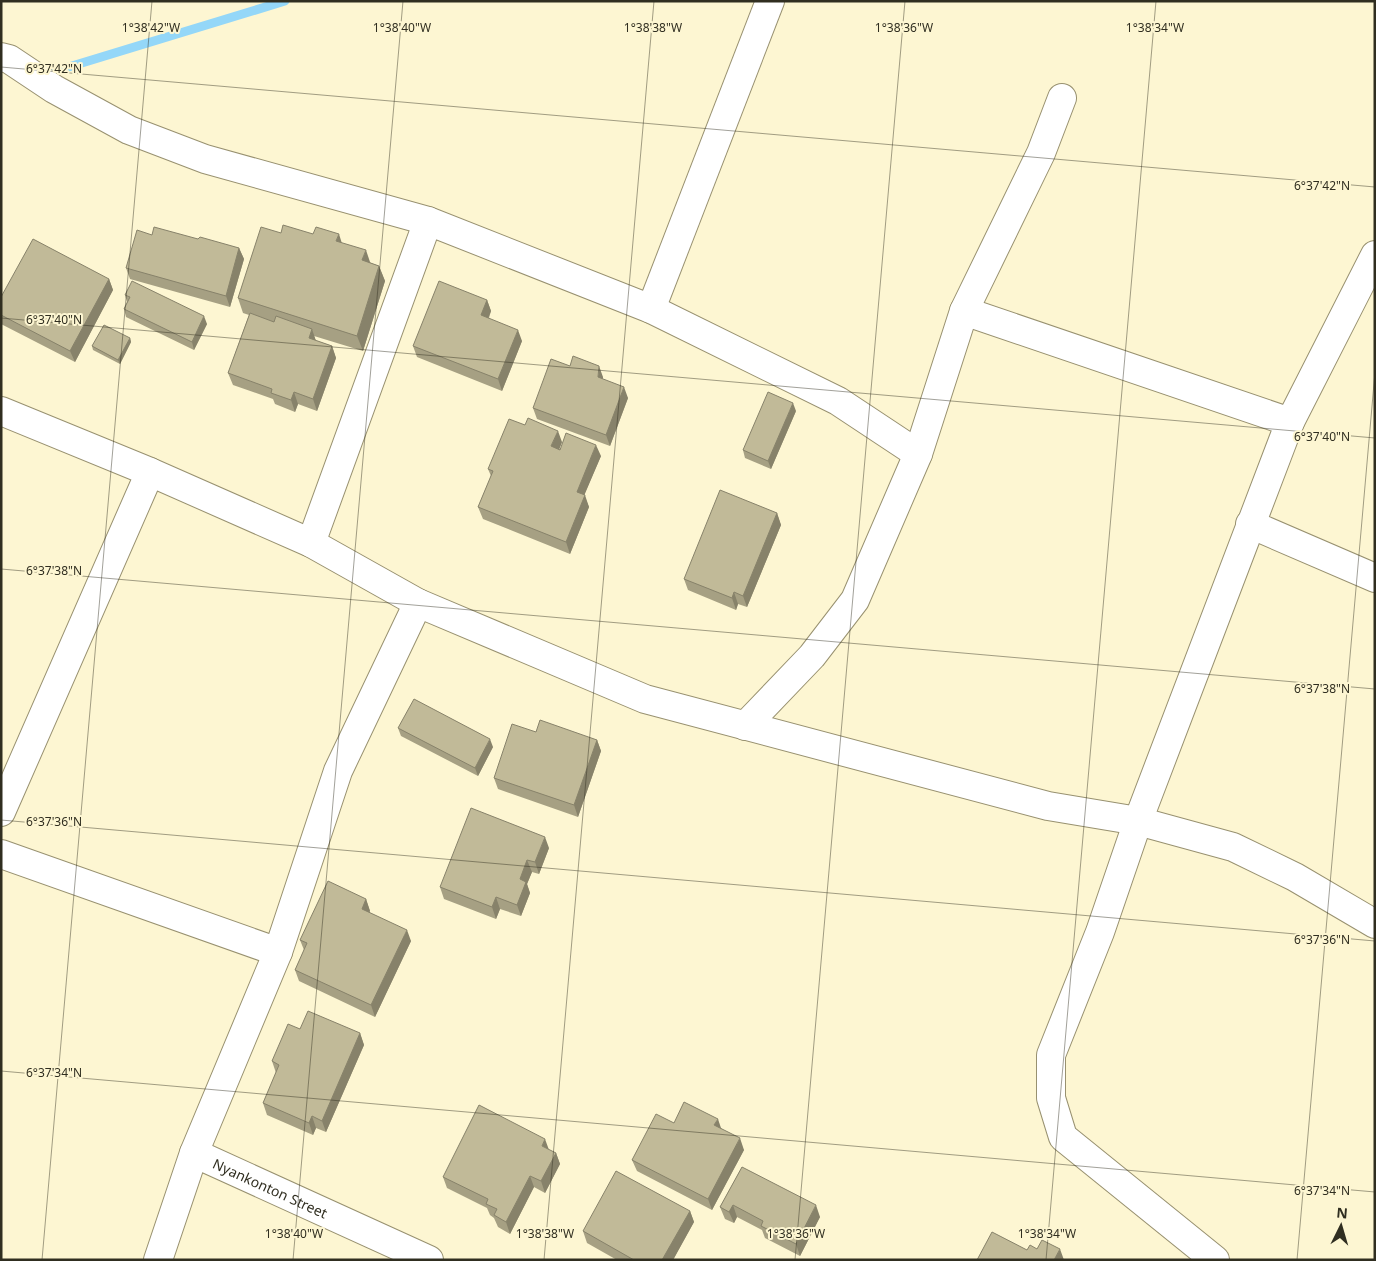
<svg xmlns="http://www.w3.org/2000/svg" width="1376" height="1261" viewBox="0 0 1376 1261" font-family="'Noto Sans',sans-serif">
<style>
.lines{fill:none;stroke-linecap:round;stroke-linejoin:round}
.stream{stroke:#94d7f8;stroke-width:9}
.minor-casing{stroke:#989170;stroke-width:30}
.minor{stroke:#fff;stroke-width:28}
.wall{fill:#a6a083}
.shaded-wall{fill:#87826a}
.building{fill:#c1ba98;stroke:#87826a}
.ticks{fill:none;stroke:#302e20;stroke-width:1;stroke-opacity:0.45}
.labels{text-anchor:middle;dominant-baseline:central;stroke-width:4;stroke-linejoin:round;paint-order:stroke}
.street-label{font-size:14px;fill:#302e20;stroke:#fdf6d2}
.ticks-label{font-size:12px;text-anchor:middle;fill:#302e20;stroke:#fdf6d2;stroke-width:4;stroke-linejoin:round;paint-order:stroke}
</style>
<rect width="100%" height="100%" fill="#fdf6d2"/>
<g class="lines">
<!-- stream -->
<path class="stream" d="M 41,73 L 49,73 L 285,1"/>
<!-- minor casing -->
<g class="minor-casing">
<g id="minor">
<path d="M 1,57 L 9,59 L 54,89 L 129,130 L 205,159 L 428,221 L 651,309 L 838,401 L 918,454"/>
<path d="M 651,309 L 770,1"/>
<path d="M 964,311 L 1290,422"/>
<path d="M 1,411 L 150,472 L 311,543 L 418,603 L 645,699 L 1048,806 L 1138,821 L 1233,847 L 1295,877 L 1375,924"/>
<path d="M 1250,524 L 1375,578"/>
<path d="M 311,543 L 428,221"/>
<path d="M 745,726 L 812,656 L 855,600 L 918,454 L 964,311 L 1041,153 L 1062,98"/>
<path d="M 1,812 L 150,472"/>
<path d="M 1,854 L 278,952"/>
<path id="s1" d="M 194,1153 L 429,1260"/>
<path d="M 158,1260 L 194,1153 L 278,952 L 338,771 L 418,603"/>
<path d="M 1215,1260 L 1063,1137 L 1051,1098 L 1051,1055 L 1100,932 L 1138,821 L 1290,422 L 1375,255"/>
</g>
</g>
<!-- minor -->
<use href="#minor" class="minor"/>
</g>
<!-- wall -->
<path class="wall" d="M 281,233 L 342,243 L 371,263 L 379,266 L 385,281 L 363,351 L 314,336 L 316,341 L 332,346 L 336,358 L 317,411 L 298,404 L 295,412 L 275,404 L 273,399 L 233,385 L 228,373 L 249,315 L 243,313 L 238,298 Z
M 152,235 L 198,239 L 239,248 L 244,259 L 230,307 L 130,279 L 126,268 Z
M 109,279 L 113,290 L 75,362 L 1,324 L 1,297 Z
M 125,295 L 207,324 L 194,350 L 126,317 L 124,309 L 127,302 Z
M 487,300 L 491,311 L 489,318 L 522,341 L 502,391 L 417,357 L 413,346 Z
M 130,338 L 131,342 L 120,364 L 93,350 L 92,346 Z
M 570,366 L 603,377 L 603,379 L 628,398 L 610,446 L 537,419 L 533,408 Z
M 796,411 L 771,469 L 745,458 L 743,450 Z
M 562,442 L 559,449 L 601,456 L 584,495 L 589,507 L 570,554 L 483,519 L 478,507 L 491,476 L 488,469 Z
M 777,513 L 781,525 L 747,607 L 738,604 L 736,610 L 688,590 L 684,579 Z
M 398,728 L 493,747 L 478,776 L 401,736 Z
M 536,732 L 597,740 L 601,751 L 578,817 L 498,789 L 494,778 Z
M 549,848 L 539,874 L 532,872 L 527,884 L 530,893 L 521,916 L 500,909 L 496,919 L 444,899 L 440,887 Z
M 366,899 L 370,911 L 369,912 L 411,941 L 375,1017 L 299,981 L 295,970 L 304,950 L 300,940 Z
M 300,1029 L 360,1033 L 364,1045 L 326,1132 L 316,1128 L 313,1135 L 267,1115 L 263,1103 L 276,1073 L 272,1061 Z
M 674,1123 L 721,1128 L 744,1150 L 712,1210 L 637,1171 L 632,1160 Z
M 556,1153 L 560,1164 L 545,1193 L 534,1187 L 510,1234 L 498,1227 L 494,1218 L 490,1215 L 487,1208 L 447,1188 L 443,1177 Z
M 742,1167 L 820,1217 L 800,1256 L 765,1238 L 762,1230 L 737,1217 L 734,1223 L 725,1219 L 720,1207 Z
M 690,1211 L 694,1222 L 673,1260 L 617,1260 L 587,1243 L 583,1231 Z"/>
<!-- shaded-wall -->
<path class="shaded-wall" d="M 339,234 L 344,250 L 336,241 Z
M 239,248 L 244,259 L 230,307 L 226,296 Z
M 366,250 L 371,265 L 362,260 Z
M 379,266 L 385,281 L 363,351 L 357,336 Z
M 109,279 L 113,290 L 75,362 L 70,351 Z
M 487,300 L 491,311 L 485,326 L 481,315 Z
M 204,316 L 207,324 L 194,350 L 192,342 Z
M 312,329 L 316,341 L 309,338 Z
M 518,330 L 522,341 L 502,391 L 498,379 Z
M 130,338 L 131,342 L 120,364 L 118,360 Z
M 332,346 L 336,358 L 317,411 L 313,399 Z
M 599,366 L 603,377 L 602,389 L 598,377 Z
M 624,387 L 628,398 L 610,446 L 606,435 Z
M 294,392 L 298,404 L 295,412 L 291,400 Z
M 793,403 L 796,411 L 771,469 L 768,461 Z
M 558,431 L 562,442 L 556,458 L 551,446 Z
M 596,445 L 601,456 L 581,503 L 577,492 Z
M 585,495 L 589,507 L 570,554 L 566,542 Z
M 777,513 L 781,525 L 747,607 L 743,596 Z
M 734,592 L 738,604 L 736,610 L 732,598 Z
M 490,739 L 493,747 L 478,776 L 475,768 Z
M 597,740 L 601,751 L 578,817 L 574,805 Z
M 545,837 L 549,848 L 539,874 L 535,862 Z
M 527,860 L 532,872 L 527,884 L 530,893 L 521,916 L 517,905 L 520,879 Z
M 496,897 L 500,909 L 496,919 L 492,907 Z
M 366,899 L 370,911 L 366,920 L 362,909 Z
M 407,930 L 411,941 L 375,1017 L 371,1005 Z
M 360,1033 L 364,1045 L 326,1132 L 322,1121 Z
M 312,1116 L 316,1128 L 313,1135 L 309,1123 Z
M 718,1119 L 722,1131 L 714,1125 Z
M 740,1138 L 744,1150 L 712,1210 L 708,1199 Z
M 545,1139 L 549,1150 L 542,1146 Z
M 556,1153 L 560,1164 L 545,1193 L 541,1181 Z
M 530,1176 L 534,1187 L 510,1234 L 506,1222 Z
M 733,1205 L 737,1217 L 734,1223 L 729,1212 Z
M 816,1205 L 820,1217 L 800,1256 L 796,1244 Z
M 690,1211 L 694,1222 L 673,1260 L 662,1260 Z
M 1060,1249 L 1064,1260 L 1054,1260 Z"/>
<!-- building -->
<path class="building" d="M 283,225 L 313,234 L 316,227 L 339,234 L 336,241 L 366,250 L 362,260 L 379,266 L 357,336 L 238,298 L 261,227 L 281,233 Z
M 154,227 L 198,239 L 200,237 L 239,248 L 226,296 L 126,268 L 137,230 L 152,235 Z
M 33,239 L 109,279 L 70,351 L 1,315 L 1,297 Z
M 132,281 L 204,316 L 192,342 L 124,309 L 130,297 L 125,295 Z
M 439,281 L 487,300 L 481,315 L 518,330 L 498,379 L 413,346 Z
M 250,313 L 274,322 L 276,316 L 312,329 L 309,338 L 332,346 L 313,399 L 294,392 L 291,400 L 271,393 L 272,389 L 228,373 Z
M 104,325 L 130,338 L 118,360 L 92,346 Z
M 573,356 L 599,366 L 598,377 L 624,387 L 606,435 L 533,408 L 551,359 L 570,366 Z
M 768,392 L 793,403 L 768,461 L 743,450 Z
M 528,418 L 558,431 L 551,446 L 560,450 L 566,433 L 596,445 L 577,492 L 585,495 L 566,542 L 478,507 L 493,471 L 488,469 L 509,419 L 525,425 Z
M 720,490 L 777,513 L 743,596 L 734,592 L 732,598 L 684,579 Z
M 414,699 L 490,739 L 475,768 L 398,728 Z
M 540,720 L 597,740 L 574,805 L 494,778 L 512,724 L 536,732 Z
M 471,808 L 545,837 L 535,862 L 527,860 L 520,879 L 526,882 L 517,905 L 496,897 L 492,907 L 440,887 Z
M 328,881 L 366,899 L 362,909 L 407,930 L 371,1005 L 295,970 L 307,943 L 300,940 Z
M 308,1011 L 360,1033 L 322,1121 L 312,1116 L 309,1123 L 263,1103 L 279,1065 L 272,1061 L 288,1024 L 300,1029 Z
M 684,1102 L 718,1119 L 714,1125 L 740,1138 L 708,1199 L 632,1160 L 656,1114 L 674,1123 Z
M 479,1105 L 545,1139 L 542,1146 L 556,1153 L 541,1181 L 530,1176 L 506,1222 L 494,1215 L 497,1209 L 486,1204 L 488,1199 L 443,1177 Z
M 742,1167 L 816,1205 L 796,1244 L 761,1226 L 763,1221 L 733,1205 L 729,1212 L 720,1207 Z
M 616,1171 L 690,1211 L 662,1260 L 634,1260 L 583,1231 Z
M 992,1232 L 1027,1250 L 1030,1245 L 1037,1249 L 1042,1240 L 1060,1249 L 1054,1260 L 977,1260 Z"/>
<!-- ticks -->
<path class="ticks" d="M 1,67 L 1375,187M 1,318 L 1375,438M 1,569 L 1375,689M 1,820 L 1375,941M 1,1071 L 1375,1192M 42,1260 L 152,1M 293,1260 L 403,1M 544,1260 L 654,1M 795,1260 L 905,1M 1046,1260 L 1156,1M 1297,1260 L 1375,372"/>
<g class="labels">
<!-- street labels -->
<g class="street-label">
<text stroke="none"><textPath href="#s1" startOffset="84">Nyankonton Street</textPath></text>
</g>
</g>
<g class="ticks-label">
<text x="151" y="32">1°38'42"W</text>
<text x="402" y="32">1°38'40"W</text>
<text x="653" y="32">1°38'38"W</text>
<text x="904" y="32">1°38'36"W</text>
<text x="1155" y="32">1°38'34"W</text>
<text x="54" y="73">6°37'42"N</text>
<text x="1322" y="190">6°37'42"N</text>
<text x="54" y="324">6°37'40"N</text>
<text x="1322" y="441">6°37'40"N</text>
<text x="54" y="575">6°37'38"N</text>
<text x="1322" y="693">6°37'38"N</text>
<text x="54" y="826">6°37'36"N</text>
<text x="1322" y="944">6°37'36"N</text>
<text x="54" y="1077">6°37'34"N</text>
<text x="1322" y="1195">6°37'34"N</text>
<text x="294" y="1238">1°38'40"W</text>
<text x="545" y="1238">1°38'38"W</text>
<text x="796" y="1238">1°38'36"W</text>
<text x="1047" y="1238">1°38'34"W</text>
</g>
<!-- border -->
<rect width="1376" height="1261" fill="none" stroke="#302e20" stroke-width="5"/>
<!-- north arrow -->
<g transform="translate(1341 1226) rotate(5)" stroke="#fdf6d2" stroke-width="4" paint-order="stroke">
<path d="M0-4L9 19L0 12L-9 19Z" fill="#302e20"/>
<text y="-8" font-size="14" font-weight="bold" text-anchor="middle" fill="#302e20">N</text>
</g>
</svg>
